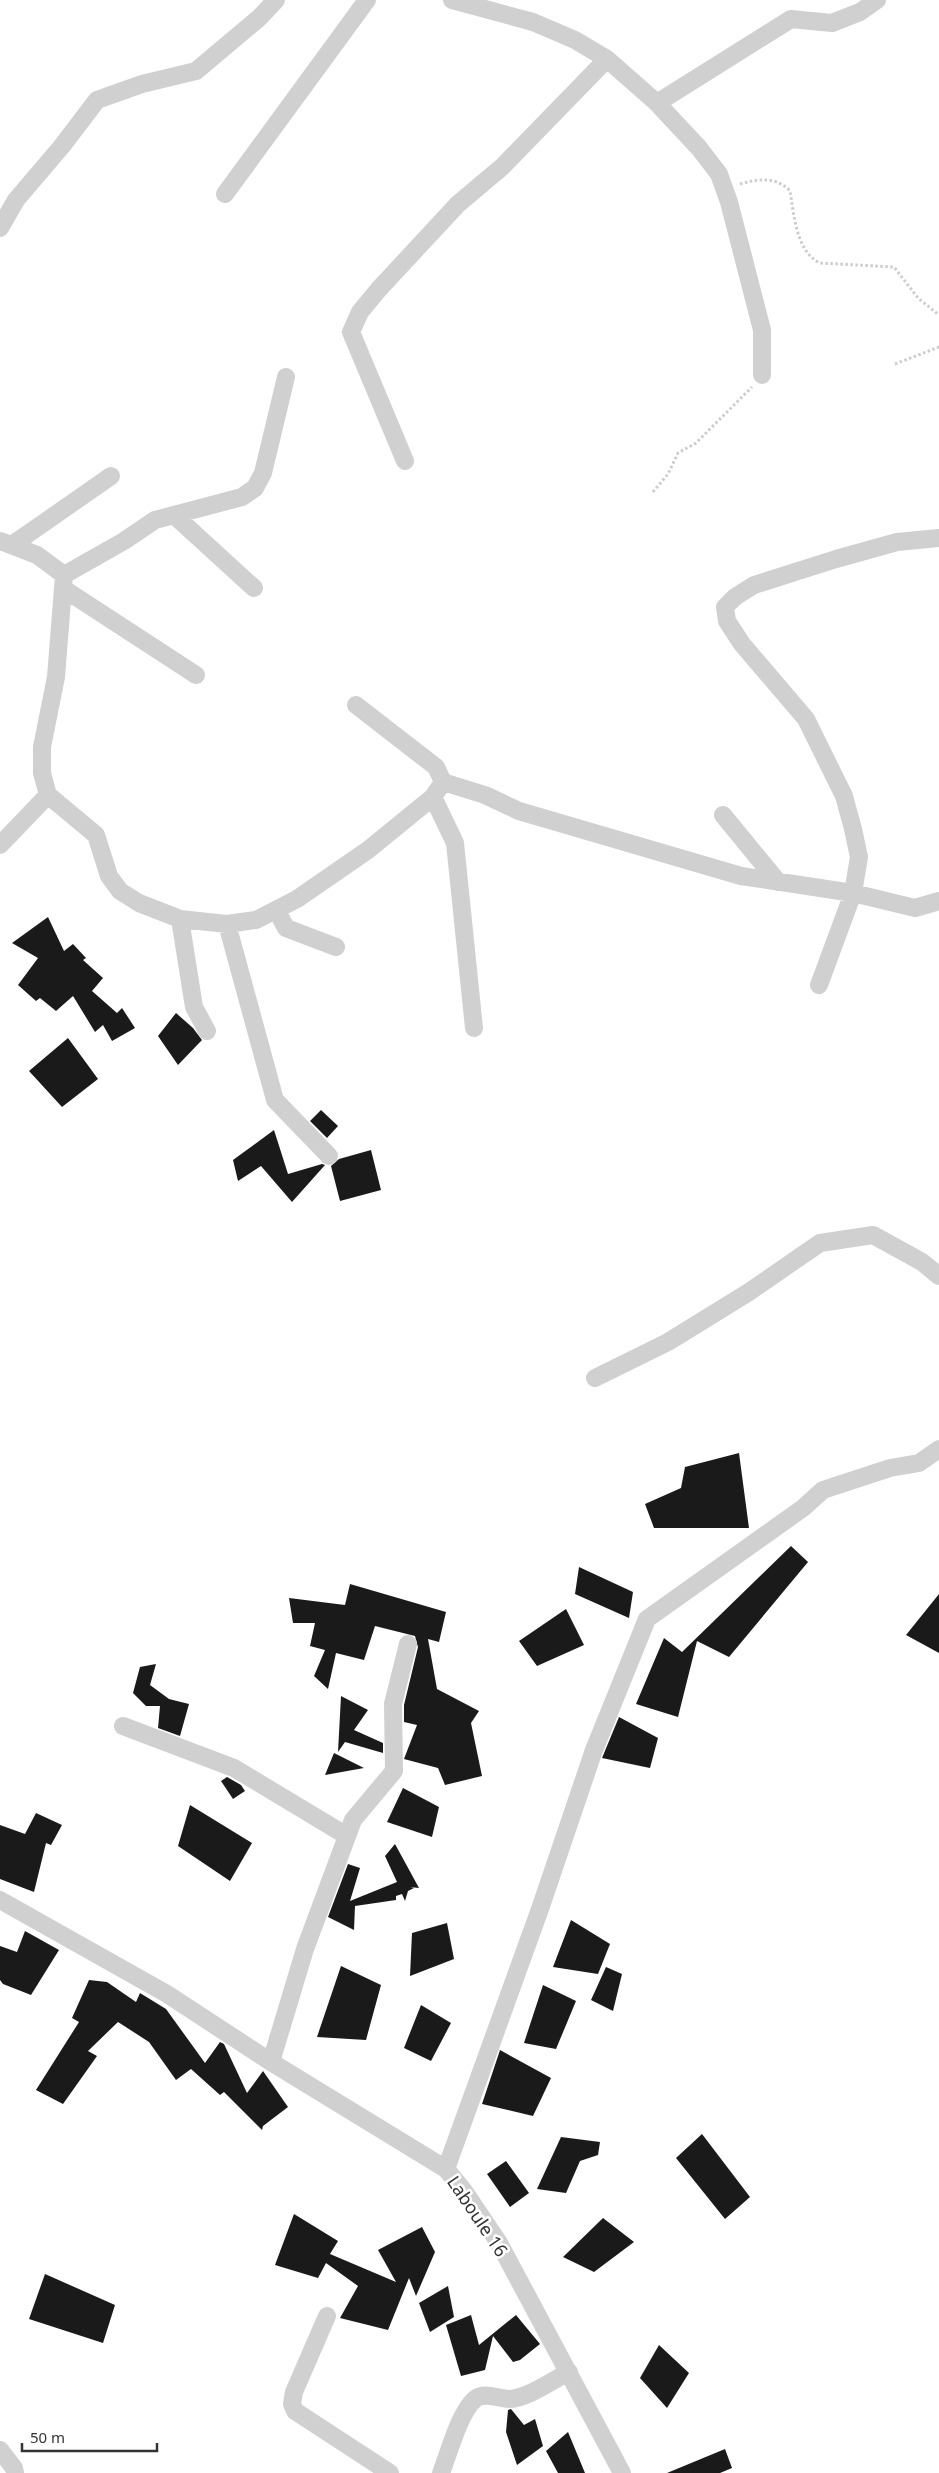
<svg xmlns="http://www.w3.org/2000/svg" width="939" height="2473" viewBox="0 0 939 2473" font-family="'Noto Sans',sans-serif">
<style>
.building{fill:#1a1a1a}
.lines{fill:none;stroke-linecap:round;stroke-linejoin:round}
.path{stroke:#cdcdcd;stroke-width:3;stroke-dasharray:2.5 2.5;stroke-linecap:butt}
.minor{stroke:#d0d0d0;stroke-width:18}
.labels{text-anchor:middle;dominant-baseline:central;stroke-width:5;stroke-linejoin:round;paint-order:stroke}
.street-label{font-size:18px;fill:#333;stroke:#fff}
</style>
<rect width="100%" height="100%" fill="#fff"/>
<!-- building -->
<path class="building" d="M 48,917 L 64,951 L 73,944 L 86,958 L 83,960 L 103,978 L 92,991 L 117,1013 L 122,1008 L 135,1028 L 112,1041 L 103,1025 L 95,1032 L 73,996 L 56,1011 L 40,998 L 36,1001 L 18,985 L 38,958 L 12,943 Z
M 176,1013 L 193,1028 L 202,1040 L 178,1065 L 158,1036 Z
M 68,1038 L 98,1079 L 62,1107 L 29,1071 Z
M 321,1110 L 338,1126 L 327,1138 L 310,1121 Z
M 274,1130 L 288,1174 L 322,1164 L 325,1165 L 292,1202 L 261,1166 L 238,1181 L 233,1160 Z
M 371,1150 L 381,1190 L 340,1201 L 331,1166 L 339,1159 Z
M 739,1453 L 749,1528 L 654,1528 L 645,1504 L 681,1488 L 685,1467 Z
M 791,1546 L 808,1562 L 729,1657 L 697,1641 L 678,1717 L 636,1704 L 664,1638 L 682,1652 Z
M 579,1567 L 633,1592 L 629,1618 L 575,1594 Z
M 350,1584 L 446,1612 L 439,1642 L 428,1639 L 437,1689 L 479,1711 L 471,1723 L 482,1776 L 445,1785 L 438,1768 L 404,1759 L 417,1725 L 404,1722 L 404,1705 L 418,1647 L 415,1636 L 375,1626 L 364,1660 L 336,1653 L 328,1689 L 314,1676 L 325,1650 L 310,1646 L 315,1623 L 293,1623 L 289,1598 L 345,1605 Z
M 939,1594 L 939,1653 L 906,1635 Z
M 566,1609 L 584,1645 L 537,1666 L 519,1641 Z
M 156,1664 L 150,1685 L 169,1699 L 189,1704 L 180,1736 L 158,1728 L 160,1706 L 146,1706 L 133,1693 L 140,1667 Z
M 341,1696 L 368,1710 L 354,1730 L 383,1743 L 383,1753 L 345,1742 L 338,1752 Z
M 619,1717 L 658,1738 L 650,1768 L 602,1758 Z
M 334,1753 L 364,1768 L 325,1775 Z
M 227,1777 L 241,1785 L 245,1791 L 233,1799 L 221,1781 Z
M 403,1788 L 439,1807 L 432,1837 L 387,1822 Z
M 190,1805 L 252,1843 L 230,1881 L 178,1846 Z
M 36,1813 L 62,1825 L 51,1845 L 46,1843 L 34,1892 L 0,1879 L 0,1825 L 25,1834 Z
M 395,1844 L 419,1888 L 410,1887 L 414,1888 L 408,1891 L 405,1901 L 402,1894 L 396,1896 L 396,1900 L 355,1906 L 354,1930 L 328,1917 L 348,1864 L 360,1868 L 350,1901 L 397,1882 L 385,1856 Z
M 571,1920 L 610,1944 L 598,1974 L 553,1967 Z
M 447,1923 L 454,1959 L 410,1976 L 412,1933 Z
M 25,1931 L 59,1950 L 31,1995 L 3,1984 L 0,1980 L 0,1946 L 17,1952 Z
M 341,1966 L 381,1985 L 366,2040 L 317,2037 Z
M 606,1967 L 622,1974 L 613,2011 L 591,2000 Z
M 89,1980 L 107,1982 L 136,2002 L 140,1993 L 166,2009 L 205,2063 L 220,2042 L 224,2044 L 247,2093 L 263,2071 L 288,2107 L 263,2126 L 262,2130 L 224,2092 L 220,2095 L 191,2069 L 176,2080 L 149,2042 L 118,2022 L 88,2051 L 97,2056 L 63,2104 L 36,2090 L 79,2022 L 72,2018 Z
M 543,1985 L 576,2001 L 556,2049 L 524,2043 Z
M 421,2005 L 451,2023 L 431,2061 L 404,2048 Z
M 500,2050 L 551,2078 L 533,2116 L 482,2104 Z
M 702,2134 L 750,2197 L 725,2219 L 676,2158 Z
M 561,2137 L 600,2142 L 598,2155 L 580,2161 L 566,2193 L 537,2189 Z
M 506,2161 L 529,2193 L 510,2207 L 487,2174 Z
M 294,2214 L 338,2241 L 330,2254 L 396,2282 L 378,2250 L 422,2227 L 435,2252 L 416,2296 L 409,2278 L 388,2330 L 340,2318 L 358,2286 L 326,2263 L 318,2278 L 275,2265 Z
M 603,2218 L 634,2242 L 594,2272 L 563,2257 Z
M 45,2274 L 115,2305 L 103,2343 L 29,2319 Z
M 448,2286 L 454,2317 L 430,2332 L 419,2303 Z
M 471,2315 L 479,2345 L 516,2315 L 540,2344 L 520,2360 L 513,2362 L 493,2336 L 485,2370 L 461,2376 L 446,2325 Z
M 659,2345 L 689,2373 L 667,2408 L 640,2378 Z
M 511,2409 L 524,2425 L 535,2419 L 543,2446 L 517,2465 L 506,2432 L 508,2410 Z
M 568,2432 L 585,2473 L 558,2473 L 546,2451 Z
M 725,2449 L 732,2468 L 720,2473 L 667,2473 Z"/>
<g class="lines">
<!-- path -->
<path class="path" d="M 740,184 C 758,179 776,176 790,191 C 794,214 796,252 820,263 L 894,267 L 918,298 L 939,315
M 895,364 L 939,347
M 653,492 L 668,474 L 678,453 L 696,443 L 752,387"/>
<!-- minor -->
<path class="minor" d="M 452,0 L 533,22 L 575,40 L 607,59 L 657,103 L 699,148 L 719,174 L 729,202 L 762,330 L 762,375
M 657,103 L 791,19 L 832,23 L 860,12 L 877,0
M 225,194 L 367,0
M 0,228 L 16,200 L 62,146 L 97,100 L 142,84 L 196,71 L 259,18 L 276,0
M 405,461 L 351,332 L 360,312 L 379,289 L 458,204 L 502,167 L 607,59
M 174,515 L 254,588
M 0,541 L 37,555 L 64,575 L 124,541 L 155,520 L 242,497 L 255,488 L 263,473 L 286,377
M 12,545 L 111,476
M 64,575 L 56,677 L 42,747 L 42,773 L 48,795 L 96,835 L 109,876 L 120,891 L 139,903 L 180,919 L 227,924 L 256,920 L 297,899 L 368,850 L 433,797 L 443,782 L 436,767 L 356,705
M 64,589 L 196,675
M 443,782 L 485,795 L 519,811 L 741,876 L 853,893 L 915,908 L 939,901
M 433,797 L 455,843 L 474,1028
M 723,815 L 778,882
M 0,845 L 48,795
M 277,911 L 286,928 L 336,947
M 180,919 L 194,1007 L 207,1031
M 227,924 L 275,1100 L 329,1156
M 819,985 L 853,893 L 859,857 L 853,829 L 844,796 L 806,719 L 742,644 L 727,621 L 725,607 L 735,597 L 754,585 L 836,559 L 897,542 L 939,538
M 595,1378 L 668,1342 L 749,1292 L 820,1243 L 873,1235 L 922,1262 L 939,1276
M 123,1726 L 234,1768 L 347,1836
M 0,1900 L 167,1994 L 271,2062 L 446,2169 L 464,2191 L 499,2243 L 622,2473
M 271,2062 L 305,1949 L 353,1820 L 394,1771 L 393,1704 L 408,1644
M 446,2169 L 540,1909 L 594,1750 L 647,1619 L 803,1508 L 823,1490 L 890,1468 L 919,1463 L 939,1449
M 327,2316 L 294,2392 L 292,2404 L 295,2411 L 390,2473
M 0,2450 L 14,2468 L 15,2473
M 441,2473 C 449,2453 459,2413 475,2399 C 484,2391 499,2399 509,2399 C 526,2399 553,2380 569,2372"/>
</g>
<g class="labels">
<!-- street labels -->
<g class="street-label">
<text transform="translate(478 2216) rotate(56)">Laboule 16</text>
</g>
</g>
<!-- scale -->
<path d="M22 2443v8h135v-8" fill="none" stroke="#333333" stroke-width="2.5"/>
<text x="30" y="2443" font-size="15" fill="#333333" stroke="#ffffff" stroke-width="4" paint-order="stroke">50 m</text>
</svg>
